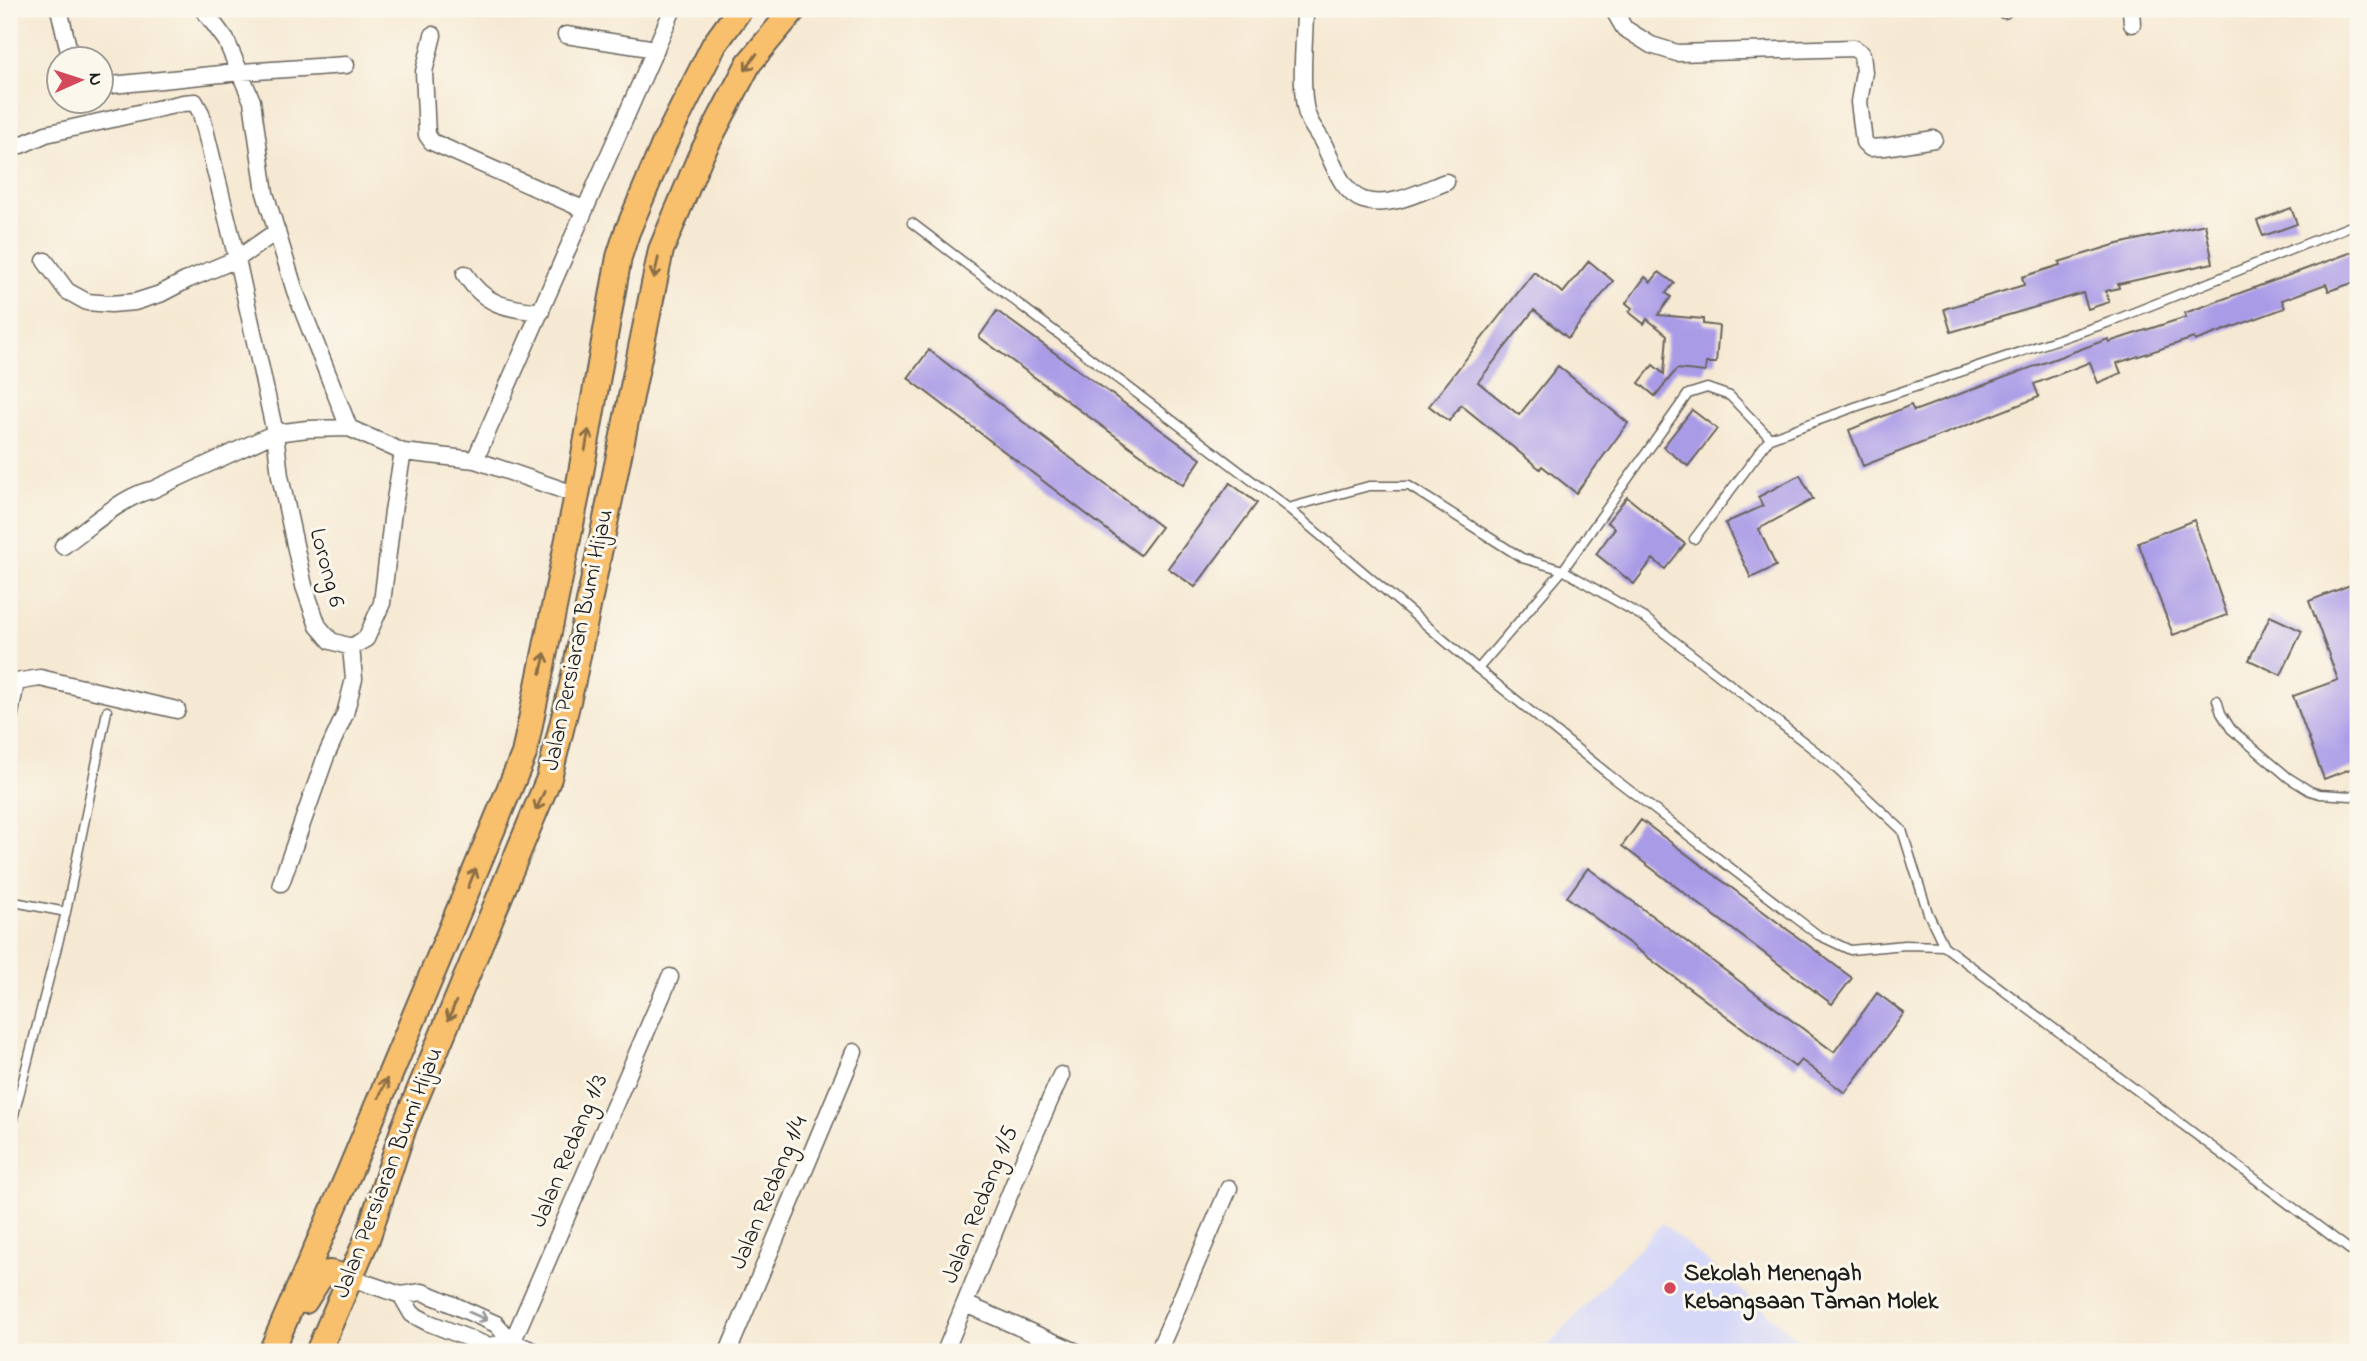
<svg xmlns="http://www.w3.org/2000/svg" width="2367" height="1361" viewBox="0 0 2367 1361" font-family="'Indie Flower',sans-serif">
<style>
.built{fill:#d6d8f8}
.building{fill:#aa9be7}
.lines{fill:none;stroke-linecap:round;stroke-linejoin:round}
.lane-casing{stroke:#68645c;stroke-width:11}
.street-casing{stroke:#68645c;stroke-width:19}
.primary-casing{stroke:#68645c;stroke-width:28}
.lane{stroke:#fff;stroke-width:8}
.street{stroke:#fff;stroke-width:16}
.primary{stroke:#f8bf6c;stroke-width:24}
.oneway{stroke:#8a6e44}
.oneway2{stroke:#999}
.poi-dot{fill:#d1495b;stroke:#fbf7ec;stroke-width:2.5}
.labels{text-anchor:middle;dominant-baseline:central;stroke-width:6;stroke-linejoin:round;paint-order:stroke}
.street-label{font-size:24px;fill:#1c1c1c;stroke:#fbf7ec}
.poi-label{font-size:24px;font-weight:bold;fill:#1c1c1c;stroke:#fbf7ec;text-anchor:start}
</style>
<rect width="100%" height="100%" fill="#fbf7ec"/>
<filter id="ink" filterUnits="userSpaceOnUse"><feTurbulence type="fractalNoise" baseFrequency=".0143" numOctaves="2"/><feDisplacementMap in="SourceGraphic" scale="14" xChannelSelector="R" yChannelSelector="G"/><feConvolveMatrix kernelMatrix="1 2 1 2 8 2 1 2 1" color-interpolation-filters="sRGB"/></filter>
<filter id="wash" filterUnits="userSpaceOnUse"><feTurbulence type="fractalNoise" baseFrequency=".00686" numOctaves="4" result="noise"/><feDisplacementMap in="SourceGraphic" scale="28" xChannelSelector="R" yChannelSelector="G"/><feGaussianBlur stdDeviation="1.57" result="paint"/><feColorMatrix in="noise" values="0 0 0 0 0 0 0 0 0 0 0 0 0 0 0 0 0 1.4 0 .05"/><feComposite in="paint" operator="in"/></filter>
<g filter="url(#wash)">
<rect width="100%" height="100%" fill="#f6e9d3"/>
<!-- built -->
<path class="built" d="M 1662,1223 L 1813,1352 L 1542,1352 Z"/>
<g id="blocks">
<!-- building -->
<path class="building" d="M 2291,208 L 2297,224 L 2263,236 L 2257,221 Z
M 2205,224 L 2213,263 L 2118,284 L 2119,288 L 2106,291 L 2109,302 L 2088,309 L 2083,293 L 1951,332 L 1944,309 L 2024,285 L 2022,277 L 2060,265 L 2059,262 L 2114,245 Z
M 2358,250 L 2358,281 L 2329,291 L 2326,284 L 2282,300 L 2285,308 L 2195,341 L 2194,338 L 2117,363 L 2121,373 L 2098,383 L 2090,362 L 2034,384 L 2039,397 L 1863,466 L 1849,430 L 1911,405 L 1914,411 L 2108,339 L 2109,342 L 2186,317 L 2185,313 Z
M 1589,261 L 1613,281 L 1568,338 L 1534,310 L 1478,382 L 1519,415 L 1558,366 L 1628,423 L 1576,493 L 1542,466 L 1540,469 L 1461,405 L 1449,421 L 1429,406 L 1534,272 L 1563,293 Z
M 1659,272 L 1674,283 L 1666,293 L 1671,297 L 1658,315 L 1703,319 L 1703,324 L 1719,326 L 1716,363 L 1706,363 L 1705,372 L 1677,369 L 1655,396 L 1639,383 L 1653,365 L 1664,374 L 1667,335 L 1647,319 L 1644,324 L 1629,312 L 1632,308 L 1626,303 L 1645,277 L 1651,282 Z
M 997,311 L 1201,459 L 1183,485 L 979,337 Z
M 929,350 L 1161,527 L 1140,555 L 908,378 Z
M 1692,410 L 1717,429 L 1688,466 L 1663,447 Z
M 1800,475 L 1813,499 L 1759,529 L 1776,566 L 1751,578 L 1725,523 L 1763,506 L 1758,497 Z
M 1230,483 L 1257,503 L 1195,587 L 1168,568 Z
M 1627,497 L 1685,544 L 1665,569 L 1653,559 L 1634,584 L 1596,554 L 1615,528 L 1607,522 Z
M 2194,520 L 2227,615 L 2173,635 L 2138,542 Z
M 2358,582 L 2358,766 L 2324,779 L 2293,696 L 2338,680 L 2309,601 Z
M 2270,616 L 2302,631 L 2281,675 L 2249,660 Z
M 1641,820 L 1852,978 L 1832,1004 L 1622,846 Z
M 1588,868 L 1834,1052 L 1877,993 L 1904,1013 L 1845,1093 L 1801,1060 L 1795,1067 L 1567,897 Z"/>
</g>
</g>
<g filter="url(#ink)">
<use href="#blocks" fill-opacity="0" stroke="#68645c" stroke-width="2"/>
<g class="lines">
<!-- lane casing -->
<g class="lane-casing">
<path id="lane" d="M 912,223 L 1288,508 L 1478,669 L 1607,773 L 1818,935 L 1850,950 L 1905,945 L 1944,946 L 2358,1256
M 1288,508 L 1369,486 L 1409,486 L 1522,558 L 1563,570 L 1645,618 L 1827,760 L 1902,830 L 1928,913 L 1944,946
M 1694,539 L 1770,438 L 1855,407 L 2107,323 L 2358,223
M 1478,669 L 1563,570 L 1688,394 L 1707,388 L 1730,396 L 1770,438
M 2217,700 L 2221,713 L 2231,729 L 2289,778 L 2310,791 L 2320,794 L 2351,796 L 2358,792
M 9,901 L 66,912 L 16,1107
M 66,912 L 107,711
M 9,1106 L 16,1107 L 9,1133"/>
</g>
<!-- street casing -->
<g class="street-casing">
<path id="street" d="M 59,9 L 71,60
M 203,9 L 226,40 L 252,101 L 265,193 L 295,291 L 349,428 L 403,452 L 475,460 L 577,495
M 1305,9 C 1305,38 1300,78 1305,106 C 1307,120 1314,128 1321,139 C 1332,158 1340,192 1363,200 C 1390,209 1422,191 1446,182
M 1613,9 L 1624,28 L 1651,45 L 1677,53 L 1854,48 L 1862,54 L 1864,72 L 1859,102 L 1864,142 L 1870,148 L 1885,147 L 1934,139
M 2004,9 L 2004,10
M 2131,9 L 2132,24
M 433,35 L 424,72 L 427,135 L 432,142 L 583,209
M 566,35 L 656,49
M 102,86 L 241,72 L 346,65
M 21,145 L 46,134 L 183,103 L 195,102 L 201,113 L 237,259 L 275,433 L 152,490 C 126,494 85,530 63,546
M 45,261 L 67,291 L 87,302 L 111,304 L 135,302 L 160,294 L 189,279 L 237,259 L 277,231
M 465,274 C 485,306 507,308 541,312
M 349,428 L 308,429 L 275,433 L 280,476 L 304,586 L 318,626 L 331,641 L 351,647 L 366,639 L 382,603 L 393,511 L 403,452
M 475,460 L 673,9
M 9,681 L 16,682 L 9,719
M 16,682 L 40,678 L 177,710
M 281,883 L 326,756 L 345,714 L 354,679 L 351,647
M 351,1278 L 401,1295 L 422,1292 L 438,1298 L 496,1324 L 512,1342 L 536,1352
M 401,1295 L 412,1314 L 427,1322 L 488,1346 L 512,1342
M 965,1304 L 1077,1352
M 508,1352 L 670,977
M 728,1352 L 854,1052
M 945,1352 L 1024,1159 L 1061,1075
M 1158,1352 L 1229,1188"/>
</g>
<!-- primary casing -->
<g class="primary-casing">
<path id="primary" d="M 305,1301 L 322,1274 L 330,1273 L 351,1278
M 271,1352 L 349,1173 L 524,754 L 577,495 L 619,257 L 627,232 L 665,142 L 714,45 L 740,9
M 318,1352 L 367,1239 L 404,1127 L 549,778 L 572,685 L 661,250 L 700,157 L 749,63 L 794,9"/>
</g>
<!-- lane -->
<use href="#lane" class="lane"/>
<!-- street -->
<use href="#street" class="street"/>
<!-- primary -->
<use href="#primary" class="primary"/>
</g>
<!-- one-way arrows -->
<defs><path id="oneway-shaft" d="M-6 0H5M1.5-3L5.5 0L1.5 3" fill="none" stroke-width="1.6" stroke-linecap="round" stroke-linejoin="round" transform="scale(1.75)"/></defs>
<g class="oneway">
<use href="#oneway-shaft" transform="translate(751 62) rotate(125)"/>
<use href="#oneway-shaft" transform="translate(656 268) rotate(103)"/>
<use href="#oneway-shaft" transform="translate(587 440) rotate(-80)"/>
<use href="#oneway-shaft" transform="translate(543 663) rotate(-78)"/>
<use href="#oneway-shaft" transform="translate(540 801) rotate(114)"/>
<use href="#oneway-shaft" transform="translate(472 878) rotate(-67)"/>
<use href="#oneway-shaft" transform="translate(452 1011) rotate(112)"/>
<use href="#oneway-shaft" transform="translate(383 1088) rotate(-67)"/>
</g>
<use class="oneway2" href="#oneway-shaft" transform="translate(478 1316) rotate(24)"/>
</g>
<!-- markers -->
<circle class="poi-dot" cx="1670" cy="1288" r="7"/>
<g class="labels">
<!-- street labels -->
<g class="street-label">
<text transform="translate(326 568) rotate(75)">Lorong 6</text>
<text transform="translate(579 640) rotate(-78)">Jalan Persiaran Bumi Hijau</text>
<text transform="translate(570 1151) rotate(-67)">Jalan Redang 1/3</text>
<text transform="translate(389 1173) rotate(-69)">Jalan Persiaran Bumi Hijau</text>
<text transform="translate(770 1193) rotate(-67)">Jalan Redang 1/4</text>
<text transform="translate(981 1205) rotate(-68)">Jalan Redang 1/5</text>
</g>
<!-- poi labels -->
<g class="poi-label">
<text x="1684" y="1274">Sekolah Menengah<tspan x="1684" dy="28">Kebangsaan Taman Molek</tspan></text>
</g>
</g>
<!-- margin -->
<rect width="2367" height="1361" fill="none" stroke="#fbf7ec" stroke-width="35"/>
<!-- north arrow -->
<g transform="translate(80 80) rotate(87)"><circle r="33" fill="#fbf7ec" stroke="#a29f99" stroke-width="2"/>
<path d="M0-5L12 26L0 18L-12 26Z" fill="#d1495b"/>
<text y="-10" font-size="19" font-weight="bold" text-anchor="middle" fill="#1c1c1c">N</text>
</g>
</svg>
